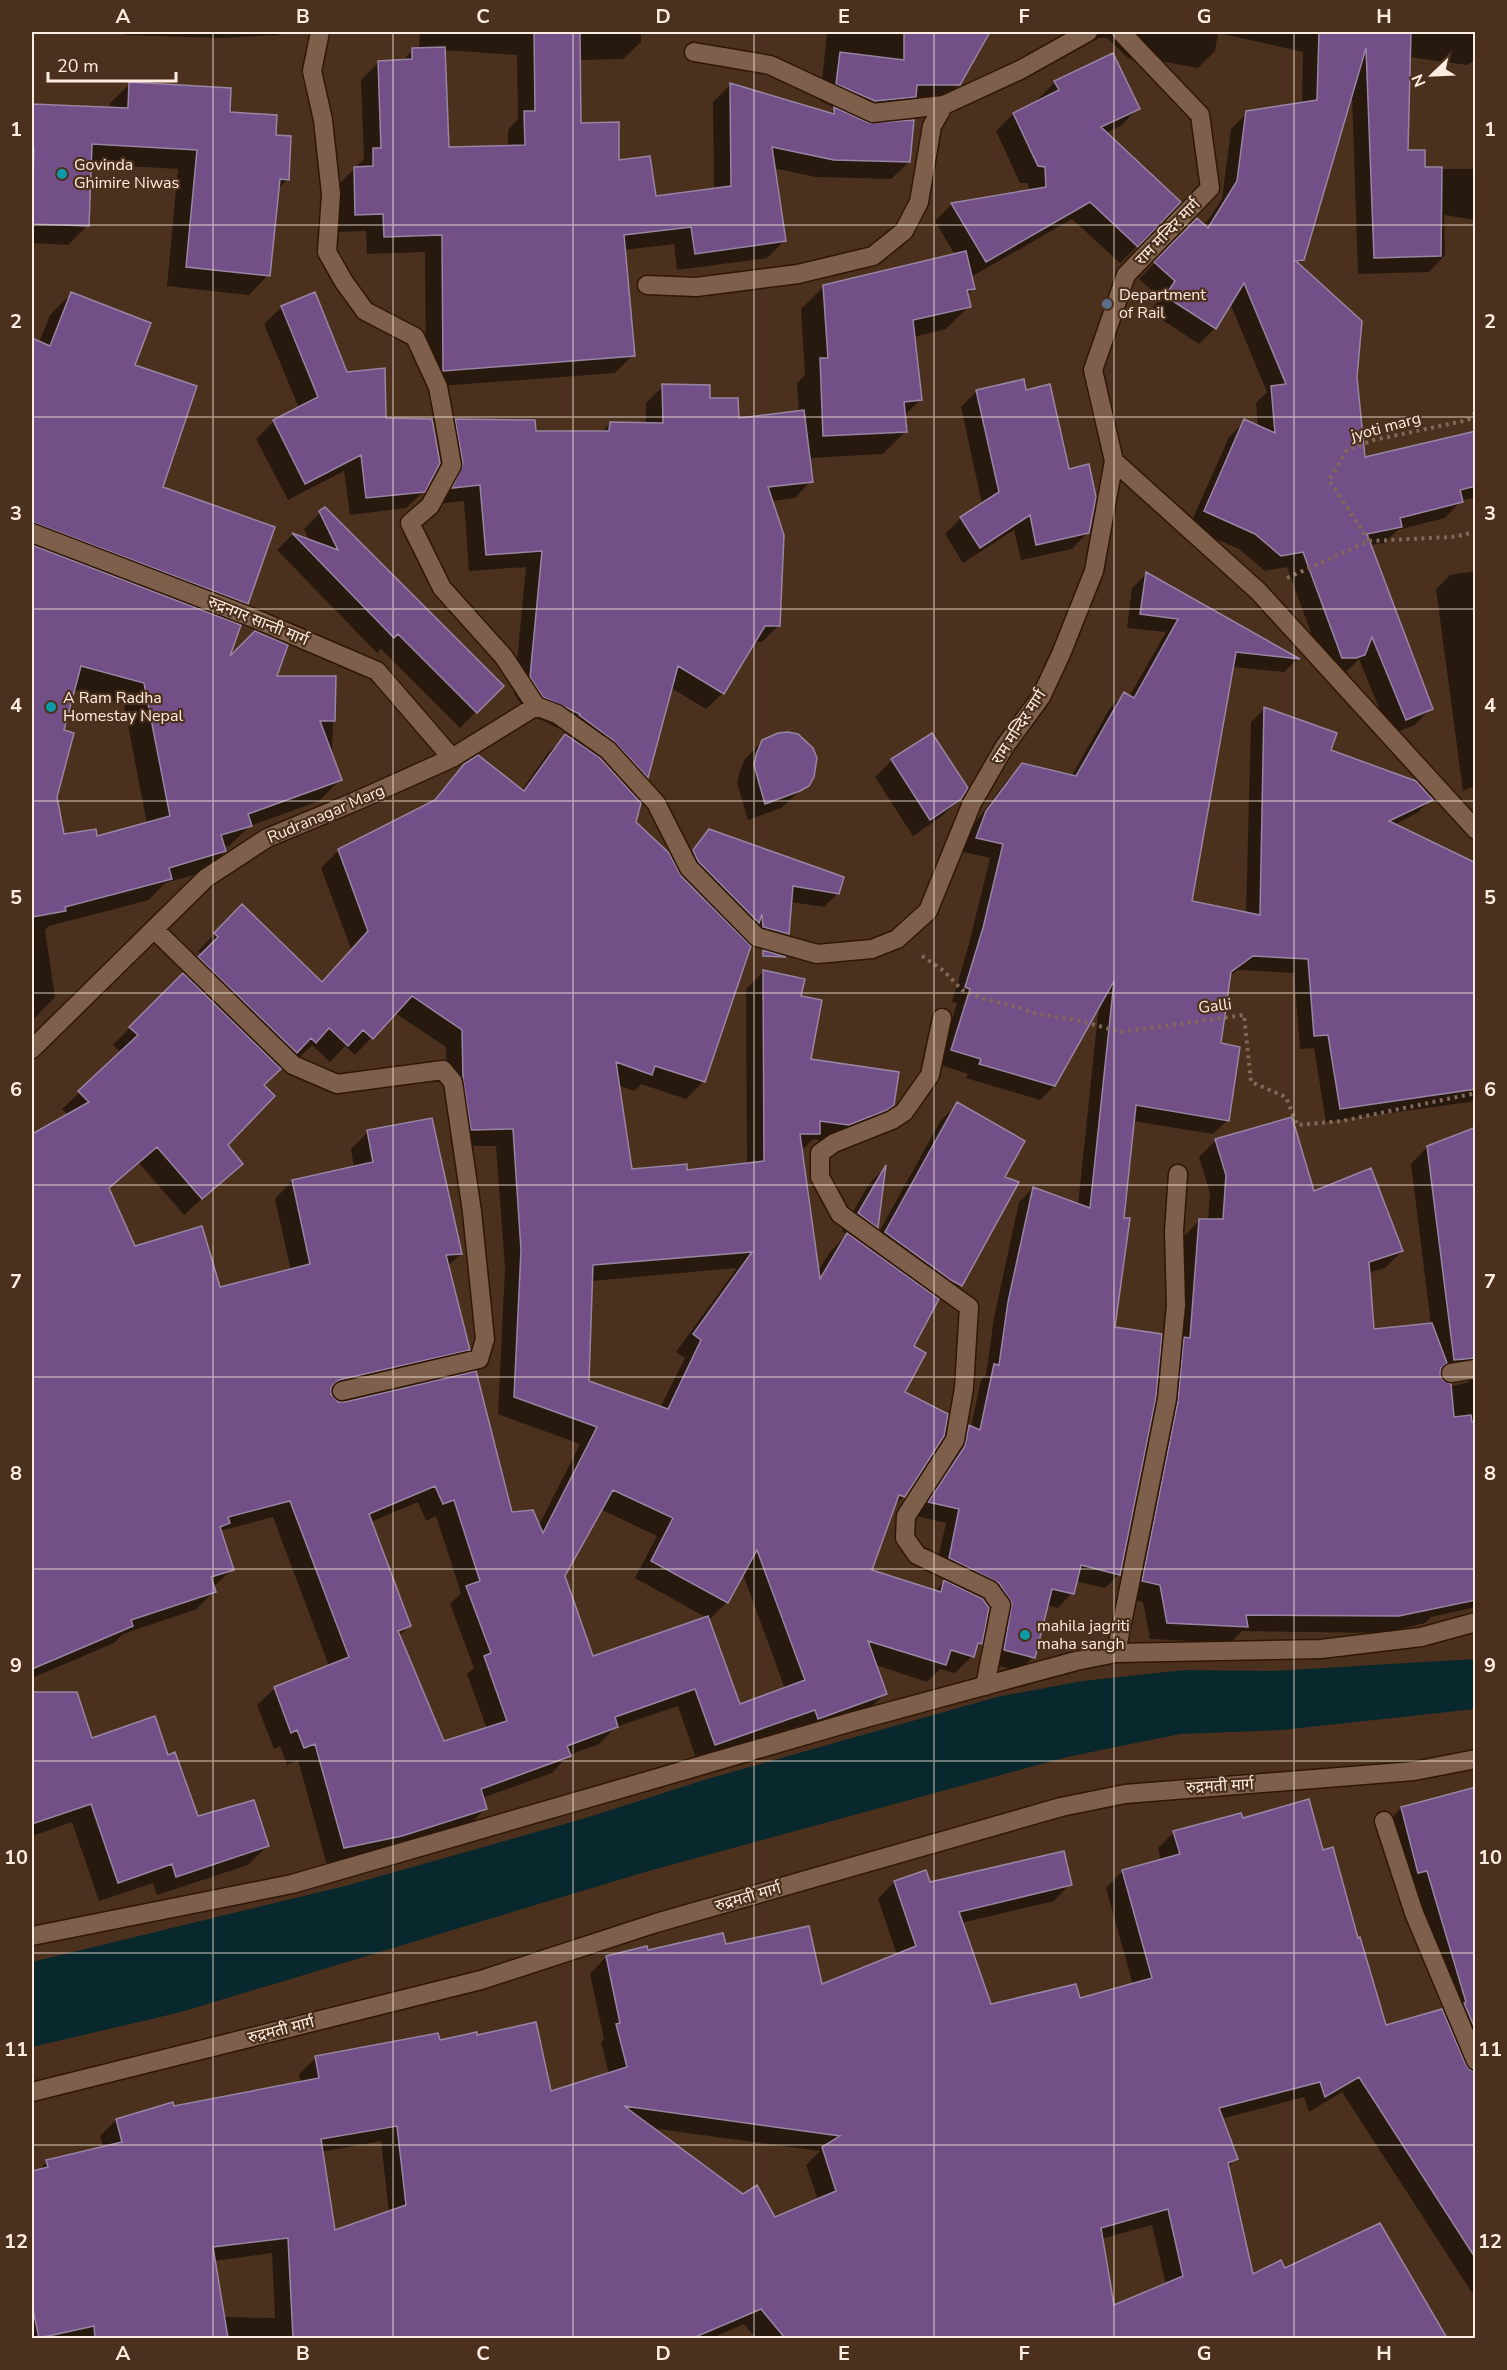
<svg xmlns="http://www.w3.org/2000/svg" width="1507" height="2370" viewBox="0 0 1507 2370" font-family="'Nunito Sans','Noto Sans Devanagari',sans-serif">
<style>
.water{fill:#08282e}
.shadow{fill:#0007;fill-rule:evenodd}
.building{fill:#734f87;stroke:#9885a3;stroke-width:1.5;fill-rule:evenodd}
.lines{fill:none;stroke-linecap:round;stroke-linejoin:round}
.service-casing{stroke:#301705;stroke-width:21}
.minor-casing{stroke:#301705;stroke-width:21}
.tertiary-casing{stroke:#301705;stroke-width:21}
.path{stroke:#816858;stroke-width:4;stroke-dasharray:3 4.5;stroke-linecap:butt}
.service{stroke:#7d5f4b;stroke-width:18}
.minor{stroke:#7d5f4b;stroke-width:18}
.tertiary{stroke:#7d5f4b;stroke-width:18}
.grid{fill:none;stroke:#feece0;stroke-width:1.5;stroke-opacity:0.55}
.culture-dot{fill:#0f9aa8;stroke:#4b301d;stroke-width:2}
.service-dot{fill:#5c6f8a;stroke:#4b301d;stroke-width:2}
.labels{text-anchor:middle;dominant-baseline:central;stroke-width:4.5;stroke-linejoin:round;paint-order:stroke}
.poi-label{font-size:16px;fill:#feece0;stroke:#4b301d;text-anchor:start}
.street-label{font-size:16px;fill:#feece0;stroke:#4b301d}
.neatline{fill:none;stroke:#feece0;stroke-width:2}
.grid-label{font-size:20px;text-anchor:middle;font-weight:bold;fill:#feece0}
</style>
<rect width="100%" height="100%" fill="#4b301d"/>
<!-- water -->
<path class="water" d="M 1475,1659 L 1475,1709 L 1282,1730 L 1180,1734 L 1067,1757 L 645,1872 L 181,2012 L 32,2047 L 32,1962 L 349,1885 L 589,1817 L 704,1780 L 997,1697 L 1082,1681 L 1185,1670 L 1273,1671 Z"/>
<!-- shadow -->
<path class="shadow" d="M 125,32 L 282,32 L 278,35 L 220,38 L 125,35 Z
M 420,32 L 641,32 L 641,42 L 623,59 L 579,60 L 580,124 L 655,198 L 714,190 L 713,102 L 731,84 L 830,114 L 835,108 L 820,101 L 827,32 L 988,32 L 959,84 L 941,102 L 897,114 L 855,119 L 909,162 L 891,179 L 816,177 L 773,168 L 784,241 L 767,258 L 677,270 L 674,244 L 624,250 L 633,355 L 615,373 L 426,387 L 425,252 L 367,254 L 366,231 L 338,232 L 337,186 L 364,159 L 361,80 L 378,63 L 401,62 L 413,50 L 419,49 ZM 444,50 L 517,55 L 518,119 L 508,130 L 508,147 L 447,149 Z
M 1076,32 L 1476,32 L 1476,60 L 1467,65 L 1409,57 L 1406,151 L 1423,169 L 1476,169 L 1476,220 L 1444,215 L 1445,255 L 1429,272 L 1358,274 L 1352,94 L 1303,260 L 1298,264 L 1355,377 L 1364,459 L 1476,432 L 1476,497 L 1461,501 L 1445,518 L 1398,530 L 1384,543 L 1370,545 L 1431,708 L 1415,725 L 1390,735 L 1359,659 L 1347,671 L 1338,674 L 1326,674 L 1287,567 L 1265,571 L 1239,549 L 1189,527 L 1229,437 L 1245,421 L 1258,427 L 1256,403 L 1267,392 L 1230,303 L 1215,328 L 1199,344 L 1150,312 L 1160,298 L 1139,279 L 1197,220 L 1204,226 L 1222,199 L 1231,129 L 1247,113 L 1302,104 L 1303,52 L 1218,33 L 1215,51 L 1198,68 L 1143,58 L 1138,63 L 1127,57 L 1107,38 L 1099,38 L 1095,41 Z
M 32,78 L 34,78 L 34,106 L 110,109 L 110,103 L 130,84 L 228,114 L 274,137 L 288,179 L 277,190 L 268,275 L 249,295 L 167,286 L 178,169 L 90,164 L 88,225 L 68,245 L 32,243 Z
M 1055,82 L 1138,108 L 1121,126 L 1105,133 L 1137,246 L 1120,263 L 1072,219 L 971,277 L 974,288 L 967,296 L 969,306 L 946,329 L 914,337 L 920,400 L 904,416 L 906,431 L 883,454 L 809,458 L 811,481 L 795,498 L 771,501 L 778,626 L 762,642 L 753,642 L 723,693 L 706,709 L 671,688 L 647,777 L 630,793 L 635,822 L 680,877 L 750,947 L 703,1082 L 686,1099 L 641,1084 L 634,1091 L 618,1085 L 630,1170 L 686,1172 L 747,1164 L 746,989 L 763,972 L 800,997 L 809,1061 L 893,1104 L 875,1122 L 830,1142 L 813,1139 L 801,1151 L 817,1273 L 830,1252 L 847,1234 L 842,1231 L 869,1184 L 884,1169 L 877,1227 L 860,1244 L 869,1250 L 941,1120 L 958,1104 L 1003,1177 L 961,1285 L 945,1301 L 938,1298 L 912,1347 L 902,1392 L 904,1496 L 893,1507 L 870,1570 L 934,1592 L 944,1582 L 987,1608 L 980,1644 L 975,1649 L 972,1656 L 955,1673 L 940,1669 L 927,1682 L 876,1665 L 886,1693 L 868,1710 L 801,1735 L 798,1726 L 697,1761 L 678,1706 L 616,1727 L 599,1744 L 569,1755 L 552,1773 L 482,1798 L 486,1808 L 468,1826 L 327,1865 L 298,1760 L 287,1765 L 280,1746 L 274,1749 L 257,1705 L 275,1688 L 329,1666 L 273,1517 L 220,1531 L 233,1569 L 213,1587 L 214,1591 L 197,1609 L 123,1634 L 114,1643 L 32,1678 L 32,1135 L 68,1115 L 62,1109 L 121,1053 L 113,1045 L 202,955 L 198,951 L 242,906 L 321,984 L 351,949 L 321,868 L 338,851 L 430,805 L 465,765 L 521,791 L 548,753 L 566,735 L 563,733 L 564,731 L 527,713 L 514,694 L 526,567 L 469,571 L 464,501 L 437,504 L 447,482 L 439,437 L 456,421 L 535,432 L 601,433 L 610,423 L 646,424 L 646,403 L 663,386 L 709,400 L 737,419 L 799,412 L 797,383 L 805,375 L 801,309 L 824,286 L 955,255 L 935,221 L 952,204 L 1029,192 L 1028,183 L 1020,183 L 996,131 L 1013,114 L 1039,102 L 1038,99 ZM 395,1013 L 446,1047 L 447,1097 L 454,1146 L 496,1146 L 505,1268 L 498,1414 L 580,1444 L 538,1527 L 510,1513 L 338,1403 L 330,1395 L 451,1366 L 468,1349 L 447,1267 L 461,1254 L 368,1132 L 351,1149 L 354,1168 L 292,1181 L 275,1199 L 291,1271 L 219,1289 L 135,1248 L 108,1189 L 139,1163 L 184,1215 L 241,1163 L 226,1145 L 262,1085 L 293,1054 L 298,1059 L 312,1045 L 330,1062 L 345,1046 L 355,1055 ZM 737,1268 L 676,1352 L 685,1358 L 660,1408 L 587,1382 L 591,1281 ZM 418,1502 L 426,1521 L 436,1516 L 461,1593 L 450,1604 L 474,1668 L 467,1674 L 487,1729 L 443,1743 L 399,1636 L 409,1626 L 371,1522 ZM 600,1509 L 657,1536 L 635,1578 L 707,1618 L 592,1658 L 563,1576 ZM 743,1574 L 785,1689 L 739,1706 L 708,1621 L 727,1602 ZM 944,1646 L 967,1653 L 967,1656 L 943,1649 Z
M 71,294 L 133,366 L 161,488 L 247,603 L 228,622 L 226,661 L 275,677 L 334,678 L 332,759 L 340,780 L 319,801 L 250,826 L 229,846 L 224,848 L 225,851 L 204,872 L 165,883 L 149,900 L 49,926 L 45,930 L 55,997 L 35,1018 L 32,1018 L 32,480 L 81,480 L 57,428 L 32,425 L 32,340 L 39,343 L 50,315 ZM 73,690 L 124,704 L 147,824 L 96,837 L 63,836 L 56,797 L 62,731 Z
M 282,307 L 385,419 L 424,491 L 406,508 L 350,515 L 344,471 L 288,500 L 256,439 L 274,421 L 299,408 L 264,324 Z
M 977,391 L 1068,471 L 1088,532 L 1072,549 L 1021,560 L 1014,530 L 963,563 L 945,534 L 961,518 L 982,504 L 961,407 Z
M 320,513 L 501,686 L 460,728 L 381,649 L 377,653 L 277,550 L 292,535 L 310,541 L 304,529 Z
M 1476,571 L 1476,785 L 1463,791 L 1436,589 L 1450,575 Z
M 1146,574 L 1298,659 L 1284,672 L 1232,667 L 1190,903 L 1246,914 L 1251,722 L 1265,708 L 1329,751 L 1431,800 L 1417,813 L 1394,825 L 1476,865 L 1476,1101 L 1326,1122 L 1314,1048 L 1300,1049 L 1294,973 L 1238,970 L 1229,976 L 1219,1044 L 1228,1120 L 1213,1134 L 1133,1121 L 1113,1328 L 1119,1574 L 1105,1588 L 1075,1581 L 1072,1593 L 1058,1608 L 1047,1605 L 1033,1657 L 1019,1671 L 990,1664 L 998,1618 L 985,1597 L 935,1572 L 946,1523 L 916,1516 L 955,1440 L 971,1427 L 981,1380 L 986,1375 L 994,1318 L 1019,1202 L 1033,1188 L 1078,1205 L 1099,1004 L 1054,1086 L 1040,1100 L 966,1078 L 968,1074 L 938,1064 L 957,1003 L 952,1002 L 969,944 L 990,858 L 963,852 L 972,827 L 1008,779 L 1022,765 L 1071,777 L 1110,708 L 1124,694 L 1129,697 L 1166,632 L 1127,628 L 1132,588 Z
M 763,741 L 807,785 L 781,808 L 748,820 L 737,783 L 739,773 L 745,759 Z
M 892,760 L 960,798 L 942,816 L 913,836 L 875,777 Z
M 710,831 L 838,893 L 824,907 L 791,902 L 788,934 L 774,948 L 680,865 Z
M 1476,1128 L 1476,1607 L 1431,1617 L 1425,1623 L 1381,1633 L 1242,1631 L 1230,1643 L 1150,1639 L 1143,1602 L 1126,1597 L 1162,1419 L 1183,1237 L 1200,1220 L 1208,1220 L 1210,1193 L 1199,1157 L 1216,1140 L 1313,1193 L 1402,1251 L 1385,1268 L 1368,1273 L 1373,1330 L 1431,1325 L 1411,1164 L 1427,1147 ZM 1457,1374 L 1464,1375 L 1469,1382 L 1453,1386 L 1441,1381 L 1440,1377 Z
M 39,1694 L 91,1740 L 167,1757 L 197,1818 L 267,1846 L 248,1865 L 157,1895 L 153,1883 L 99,1901 L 72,1822 L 32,1836 L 32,1702 Z
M 1476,1790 L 1476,2299 L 1342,2092 L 1309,2112 L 1304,2097 L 1221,2119 L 1236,2159 L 1227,2168 L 1252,2276 L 1284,2270 L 1379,2225 L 1445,2338 L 756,2338 L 744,2324 L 712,2338 L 32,2338 L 32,2172 L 38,2171 L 47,2162 L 103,2148 L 100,2136 L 116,2120 L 301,2083 L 299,2074 L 316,2058 L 439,2042 L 550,2093 L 609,2074 L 601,2042 L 604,2039 L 590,1974 L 606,1957 L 724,1945 L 821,1986 L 897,1955 L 878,1899 L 894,1882 L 925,1872 L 929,1884 L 1070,1884 L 1054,1901 L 961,1923 L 990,2006 L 1079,2000 L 1133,1985 L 1106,1888 L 1123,1871 L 1161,1861 L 1158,1848 L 1174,1832 L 1242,1820 L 1322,1852 L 1357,1939 L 1385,2027 L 1444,2010 L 1439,1998 L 1443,1994 L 1385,1825 L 1401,1808 ZM 651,2128 L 820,2151 L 806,2165 L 818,2200 L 774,2218 ZM 381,2141 L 389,2212 L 334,2232 L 321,2152 ZM 1152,2225 L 1166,2285 L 1113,2307 L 1101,2239 ZM 272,2253 L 275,2318 L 223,2317 L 214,2261 Z"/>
<!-- building -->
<path class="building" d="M 534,32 L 580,32 L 581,123 L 619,122 L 619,160 L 650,156 L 656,196 L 731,186 L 730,83 L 834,114 L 834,107 L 869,123 L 914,120 L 910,162 L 834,160 L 772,147 L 786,241 L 695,254 L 691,227 L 624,235 L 635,356 L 443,371 L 442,235 L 384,237 L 383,214 L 355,215 L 354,167 L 373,166 L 373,148 L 381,148 L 378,61 L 412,59 L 412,48 L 445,47 L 449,147 L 525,145 L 524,111 L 535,111 Z
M 904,32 L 990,32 L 960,85 L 917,85 L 916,97 L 875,101 L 836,84 L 840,52 L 904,60 Z
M 1319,32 L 1411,32 L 1408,150 L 1425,150 L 1425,167 L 1442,167 L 1441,256 L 1374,258 L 1366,48 L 1304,260 L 1296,261 L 1362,321 L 1357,377 L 1365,457 L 1476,431 L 1476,486 L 1460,490 L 1463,502 L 1400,518 L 1402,527 L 1367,534 L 1433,709 L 1406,720 L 1372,637 L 1365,655 L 1356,658 L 1342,658 L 1303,552 L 1281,556 L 1255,534 L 1204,511 L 1244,419 L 1275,433 L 1271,386 L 1286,384 L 1244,283 L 1216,329 L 1165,296 L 1175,281 L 1154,262 L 1197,218 L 1208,228 L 1237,181 L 1246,111 L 1317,100 Z
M 1113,53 L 1140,109 L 1101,127 L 1181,202 L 1138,247 L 1090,202 L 986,262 L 951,203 L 1046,187 L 1045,167 L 1038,166 L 1013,113 L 1059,90 L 1054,81 Z
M 129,82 L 231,88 L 230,112 L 277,115 L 276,135 L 291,136 L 289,180 L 280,179 L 270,276 L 186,267 L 197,150 L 92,144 L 89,226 L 32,224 L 34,148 L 32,148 L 32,104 L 128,108 Z
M 966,251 L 975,289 L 967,290 L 971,307 L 913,320 L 922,400 L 904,402 L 907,432 L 823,436 L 820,358 L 828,358 L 823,285 Z
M 71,292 L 151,323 L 135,365 L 197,386 L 163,487 L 275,527 L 248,604 L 32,522 L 32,338 L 50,346 Z
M 315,292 L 347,372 L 385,368 L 386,418 L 432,419 L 440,463 L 425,492 L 366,498 L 361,455 L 305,484 L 273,420 L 318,397 L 281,306 Z
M 1024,379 L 1026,390 L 1050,384 L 1069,469 L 1089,464 L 1096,497 L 1089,533 L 1036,545 L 1030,515 L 980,548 L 960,517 L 999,492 L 976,390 Z
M 662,384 L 710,385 L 710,398 L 738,398 L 739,418 L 804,410 L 813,482 L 768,487 L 784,535 L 780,626 L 765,626 L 724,694 L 678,666 L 648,778 L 614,741 L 579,715 L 580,714 L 543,697 L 530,677 L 542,551 L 486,555 L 480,485 L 452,488 L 463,464 L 455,419 L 535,420 L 536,431 L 609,431 L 610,422 L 663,423 Z
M 325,507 L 504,686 L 477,713 L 398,634 L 394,638 L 292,533 L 338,550 L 319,511 Z
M 32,545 L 241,625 L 230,656 L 255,631 L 288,645 L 277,676 L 336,676 L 335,721 L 320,721 L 342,780 L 248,814 L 252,826 L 221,835 L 226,851 L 169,868 L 172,879 L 65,907 L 66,911 L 32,917 ZM 81,666 L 144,683 L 170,816 L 97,836 L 96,829 L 64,834 L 57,797 L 74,733 L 64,730 Z
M 1146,572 L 1300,659 L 1236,652 L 1192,901 L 1260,915 L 1264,707 L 1337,733 L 1331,750 L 1416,781 L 1433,800 L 1389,821 L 1476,863 L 1476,1089 L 1340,1109 L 1328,1035 L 1314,1036 L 1308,959 L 1253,956 L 1231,972 L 1221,1043 L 1240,1047 L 1229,1121 L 1136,1105 L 1124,1218 L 1130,1218 L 1115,1327 L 1162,1334 L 1156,1397 L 1120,1575 L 1081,1565 L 1074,1594 L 1052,1589 L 1035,1658 L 1004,1650 L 1012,1603 L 999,1583 L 949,1558 L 959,1509 L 928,1502 L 965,1446 L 969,1425 L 980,1430 L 994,1364 L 999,1365 L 1008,1302 L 1033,1187 L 1090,1208 L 1114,981 L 1055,1086 L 979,1064 L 981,1059 L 951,1050 L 970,989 L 965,987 L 983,928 L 1003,844 L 976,838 L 986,811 L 1022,763 L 1076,776 L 1124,692 L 1134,698 L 1178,619 L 1140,614 Z
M 788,732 L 798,734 L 813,748 L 817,758 L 814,777 L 809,786 L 800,791 L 765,804 L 754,765 L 756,755 L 762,740 L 778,733 Z
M 932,733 L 968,788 L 961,799 L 930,820 L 891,759 Z
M 565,734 L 600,758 L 641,803 L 636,822 L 669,853 L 681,876 L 751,946 L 705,1082 L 655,1066 L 652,1075 L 616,1062 L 632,1169 L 687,1164 L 687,1170 L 764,1161 L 763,970 L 805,979 L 801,996 L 822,1000 L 811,1059 L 899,1072 L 894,1105 L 887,1110 L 849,1125 L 820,1121 L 820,1134 L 800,1134 L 820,1279 L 847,1233 L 939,1299 L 914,1346 L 926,1353 L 905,1392 L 948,1414 L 944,1436 L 905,1497 L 899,1495 L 872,1570 L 941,1592 L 944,1580 L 983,1599 L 989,1608 L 982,1644 L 978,1643 L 974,1657 L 951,1650 L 946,1665 L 868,1641 L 887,1694 L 818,1719 L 815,1710 L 715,1745 L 695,1689 L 615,1717 L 618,1727 L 567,1746 L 571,1756 L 481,1789 L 487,1809 L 402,1836 L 344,1848 L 315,1744 L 304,1748 L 297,1730 L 291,1733 L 274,1687 L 349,1657 L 290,1501 L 228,1517 L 230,1523 L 220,1527 L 234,1570 L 211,1577 L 216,1592 L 131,1620 L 133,1626 L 32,1669 L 32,1134 L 89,1102 L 78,1091 L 138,1035 L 129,1027 L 183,973 L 281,1069 L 264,1085 L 275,1096 L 228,1145 L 243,1164 L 202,1199 L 157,1147 L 109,1188 L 135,1246 L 202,1226 L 220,1287 L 310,1264 L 292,1180 L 373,1162 L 367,1130 L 432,1118 L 462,1254 L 446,1255 L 470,1350 L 339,1380 L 331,1387 L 331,1394 L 338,1402 L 345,1402 L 476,1371 L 512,1512 L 533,1510 L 543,1533 L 597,1427 L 514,1397 L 521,1250 L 513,1129 L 471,1130 L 463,1079 L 462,1030 L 412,996 L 373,1039 L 363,1030 L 348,1046 L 329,1028 L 316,1043 L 311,1038 L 297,1053 L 198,957 L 218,937 L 214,933 L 242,904 L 322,982 L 368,931 L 338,849 L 435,800 L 464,764 L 478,755 L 524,791 ZM 752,1252 L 693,1334 L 701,1340 L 668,1409 L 589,1381 L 593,1265 ZM 435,1486 L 443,1504 L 454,1500 L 480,1581 L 466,1586 L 491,1653 L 484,1656 L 507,1721 L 444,1741 L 398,1631 L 411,1626 L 369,1514 ZM 613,1490 L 673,1518 L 651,1561 L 728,1603 L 757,1550 L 805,1680 L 740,1704 L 708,1616 L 593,1656 L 565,1576 Z
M 709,829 L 844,877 L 839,894 L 793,886 L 789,934 L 763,927 L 762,914 L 759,923 L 698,861 L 693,850 Z
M 763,950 L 786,957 L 763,956 Z
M 957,1102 L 1025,1141 L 1005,1177 L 1019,1182 L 962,1286 L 951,1280 L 885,1232 Z
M 1292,1117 L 1314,1191 L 1371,1168 L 1403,1251 L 1369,1262 L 1374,1329 L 1432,1323 L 1447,1363 L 1441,1368 L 1440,1374 L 1443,1380 L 1451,1384 L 1454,1417 L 1471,1415 L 1472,1422 L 1476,1422 L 1476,1600 L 1399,1616 L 1246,1615 L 1248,1627 L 1167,1623 L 1160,1585 L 1142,1581 L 1178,1401 L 1184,1337 L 1190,1338 L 1199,1219 L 1223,1219 L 1226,1175 L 1215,1139 Z
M 1476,1127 L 1476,1358 L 1454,1360 L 1427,1146 Z
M 886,1165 L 878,1228 L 858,1213 Z
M 32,1692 L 77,1692 L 92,1738 L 155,1716 L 168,1755 L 175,1752 L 198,1816 L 254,1800 L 269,1846 L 176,1877 L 172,1864 L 118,1883 L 91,1804 L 32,1824 Z
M 1476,1787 L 1476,2031 L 1464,2003 L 1466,2002 L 1427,1871 L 1418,1873 L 1401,1807 Z
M 1309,1799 L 1323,1850 L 1333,1847 L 1358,1938 L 1360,1937 L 1386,2025 L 1442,2009 L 1466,2065 L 1470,2070 L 1476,2072 L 1476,2259 L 1359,2077 L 1325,2097 L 1320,2082 L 1219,2108 L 1238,2159 L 1228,2163 L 1253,2274 L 1281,2260 L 1285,2268 L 1380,2223 L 1447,2338 L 785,2338 L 761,2309 L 693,2338 L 293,2338 L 288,2238 L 213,2247 L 228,2338 L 95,2338 L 94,2326 L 39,2338 L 32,2305 L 32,2171 L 48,2167 L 46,2160 L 122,2142 L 116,2119 L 173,2102 L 174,2106 L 319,2078 L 315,2056 L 438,2033 L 440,2040 L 477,2032 L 477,2035 L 536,2022 L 551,2091 L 627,2067 L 616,2024 L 620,2023 L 606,1956 L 647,1946 L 648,1950 L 723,1933 L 726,1944 L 809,1926 L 822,1984 L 916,1946 L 894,1881 L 926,1870 L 930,1882 L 1064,1851 L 1072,1885 L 959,1912 L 991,2004 L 1076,1984 L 1080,1998 L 1152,1978 L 1122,1870 L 1180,1854 L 1173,1831 L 1241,1813 L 1243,1818 ZM 624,2106 L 840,2136 L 822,2147 L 836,2191 L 775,2217 L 757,2185 L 743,2194 ZM 397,2126 L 406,2205 L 335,2230 L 321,2139 ZM 1168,2209 L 1183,2276 L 1114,2305 L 1101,2228 Z"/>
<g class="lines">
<!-- service casing -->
<g class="service-casing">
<path id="service" d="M 1451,1373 L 1476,1369"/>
</g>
<!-- minor casing -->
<g class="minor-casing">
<path id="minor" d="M 320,32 L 312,71 L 323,120 L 331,194 L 327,252 L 344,282 L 365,311 L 415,337 L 438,387 L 444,419 L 452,465 L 430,506 L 410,523 L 442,588 L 504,657 L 536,706
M 694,52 L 770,65 L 873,113 L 944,105
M 647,285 L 696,287 L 798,274 L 873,256 L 904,231 L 919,202 L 932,126 L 944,105 L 1020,70 L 1088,32
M 1114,461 L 1258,591 L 1476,830
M 32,533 L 251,617 L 377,671 L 452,758
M 536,706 L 557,714 L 608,750 L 656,803 L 689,868 L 757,937 L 817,954 L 872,949 L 897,939 L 928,911 L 972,803 L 1005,746 L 1041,697 L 1061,654 L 1094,571 L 1114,461 L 1093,370 L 1126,275 L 1210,188 L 1200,115 L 1121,32
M 154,929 L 293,1065 L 337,1084 L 443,1070 L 453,1082 L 472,1212 L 485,1339 L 479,1359 L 342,1391
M 942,1018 L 930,1075 L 904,1112 L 892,1120 L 834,1143 L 820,1153 L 820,1177 L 840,1214 L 969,1307 L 964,1388 L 955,1440 L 906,1516 L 905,1538 L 917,1555 L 990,1590 L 1001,1605 L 985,1686
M 32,1049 L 206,878 L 267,838 L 354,802 L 452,758 L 536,706
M 1116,1653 L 1167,1399 L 1176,1305 L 1174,1231 L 1178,1174
M 1384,1821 L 1414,1913 L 1476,2061"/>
</g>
<!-- tertiary casing -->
<g class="tertiary-casing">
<path id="tertiary" d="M 32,1936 L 292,1884 L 851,1722 L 1076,1661 L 1116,1653 L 1321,1649 L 1421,1637 L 1476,1622
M 32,2092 L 481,1980 L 656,1923 L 1061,1807 L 1125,1794 L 1414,1771 L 1476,1759"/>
</g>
<!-- path -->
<path class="path" d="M 1369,541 L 1452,537 L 1476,532
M 1287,578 L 1369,541 L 1329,480 L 1347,450 L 1374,440 L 1468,420 L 1476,412
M 922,956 L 944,971 L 962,990 L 985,999 L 1017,1007 L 1037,1014 L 1077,1020 L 1121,1032 L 1244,1015 L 1251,1082 L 1286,1097 L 1297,1125 L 1342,1121 L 1476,1093"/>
<!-- service -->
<use href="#service" class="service"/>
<!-- minor -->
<use href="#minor" class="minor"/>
<!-- tertiary -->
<use href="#tertiary" class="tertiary"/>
</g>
<!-- grid -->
<path class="grid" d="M 213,32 L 213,2338M 393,32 L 393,2338M 573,32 L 573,2338M 754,32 L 754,2338M 934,32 L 934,2338M 1114,32 L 1114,2338M 1294,32 L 1294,2338M 32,225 L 1476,225M 32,417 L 1476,417M 32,609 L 1476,609M 32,801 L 1476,801M 32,993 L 1476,993M 32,1185 L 1476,1185M 32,1377 L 1476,1377M 32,1569 L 1476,1569M 32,1761 L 1476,1761M 32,1953 L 1476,1953M 32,2145 L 1476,2145"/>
<!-- markers -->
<g class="culture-dot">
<circle cx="62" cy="174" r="6"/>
<circle cx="51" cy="707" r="6"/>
<circle cx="1025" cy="1635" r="6"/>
</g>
<circle class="service-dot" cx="1107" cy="304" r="6"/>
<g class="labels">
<!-- poi labels -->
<g class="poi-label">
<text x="74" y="165">Govinda<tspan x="74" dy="18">Ghimire Niwas</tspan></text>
<text x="1119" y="295">Department<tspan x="1119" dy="18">of Rail</tspan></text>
<text x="63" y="698">A Ram Radha<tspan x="63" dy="18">Homestay Nepal</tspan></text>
<text x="1037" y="1626">mahila jagriti<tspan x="1037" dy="18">maha sangh</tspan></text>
</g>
<!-- street labels -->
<g class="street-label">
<text transform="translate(1168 232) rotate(-46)">राम मन्दिर मार्ग</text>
<text transform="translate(1386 427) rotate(-15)">jyoti marg</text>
<text transform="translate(258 621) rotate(22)">रुद्रनगर सान्ती मार्ग</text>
<text transform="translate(1019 727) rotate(-57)">राम मन्दिर मार्ग</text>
<text transform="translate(326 814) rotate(-23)">Rudranagar Marg</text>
<text transform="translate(1215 1006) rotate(-7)">Galli</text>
<text transform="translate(1220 1786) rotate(-3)">रुद्रमती मार्ग</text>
<text transform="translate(748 1897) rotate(-16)">रुद्रमती मार्ग</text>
<text transform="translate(281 2030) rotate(-14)">रुद्रमती मार्ग</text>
</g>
</g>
<!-- border -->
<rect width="1507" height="2370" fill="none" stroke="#4b301d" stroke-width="66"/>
<!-- north arrow -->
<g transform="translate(1432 75) rotate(247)" stroke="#4b301d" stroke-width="4.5" paint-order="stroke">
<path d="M0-4.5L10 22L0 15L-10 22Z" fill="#feece0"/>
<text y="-9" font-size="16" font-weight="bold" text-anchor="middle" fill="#feece0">N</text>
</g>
<!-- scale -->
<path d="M48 72v9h128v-9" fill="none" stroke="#feece0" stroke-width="3"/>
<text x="57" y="72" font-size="18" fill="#feece0" stroke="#4b301d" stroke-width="4.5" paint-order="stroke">20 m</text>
<rect x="33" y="33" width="1441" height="2304" class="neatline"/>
<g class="grid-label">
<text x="123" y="23">A</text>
<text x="303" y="23">B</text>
<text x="483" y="23">C</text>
<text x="663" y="23">D</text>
<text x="844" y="23">E</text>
<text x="1024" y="23">F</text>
<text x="1204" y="23">G</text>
<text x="1384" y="23">H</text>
<text x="16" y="136">1</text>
<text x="1490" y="136">1</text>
<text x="16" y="328">2</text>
<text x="1490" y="328">2</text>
<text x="16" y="520">3</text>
<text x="1490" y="520">3</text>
<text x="16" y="712">4</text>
<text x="1490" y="712">4</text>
<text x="16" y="904">5</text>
<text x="1490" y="904">5</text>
<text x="16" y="1096">6</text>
<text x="1490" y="1096">6</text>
<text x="16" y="1288">7</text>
<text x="1490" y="1288">7</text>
<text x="16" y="1480">8</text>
<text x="1490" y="1480">8</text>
<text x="16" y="1672">9</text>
<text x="1490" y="1672">9</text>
<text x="16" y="1864">10</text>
<text x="1490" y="1864">10</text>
<text x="16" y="2056">11</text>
<text x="1490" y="2056">11</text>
<text x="16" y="2248">12</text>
<text x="1490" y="2248">12</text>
<text x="123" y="2360">A</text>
<text x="303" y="2360">B</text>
<text x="483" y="2360">C</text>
<text x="663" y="2360">D</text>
<text x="844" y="2360">E</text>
<text x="1024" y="2360">F</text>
<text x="1204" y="2360">G</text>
<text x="1384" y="2360">H</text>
</g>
</svg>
